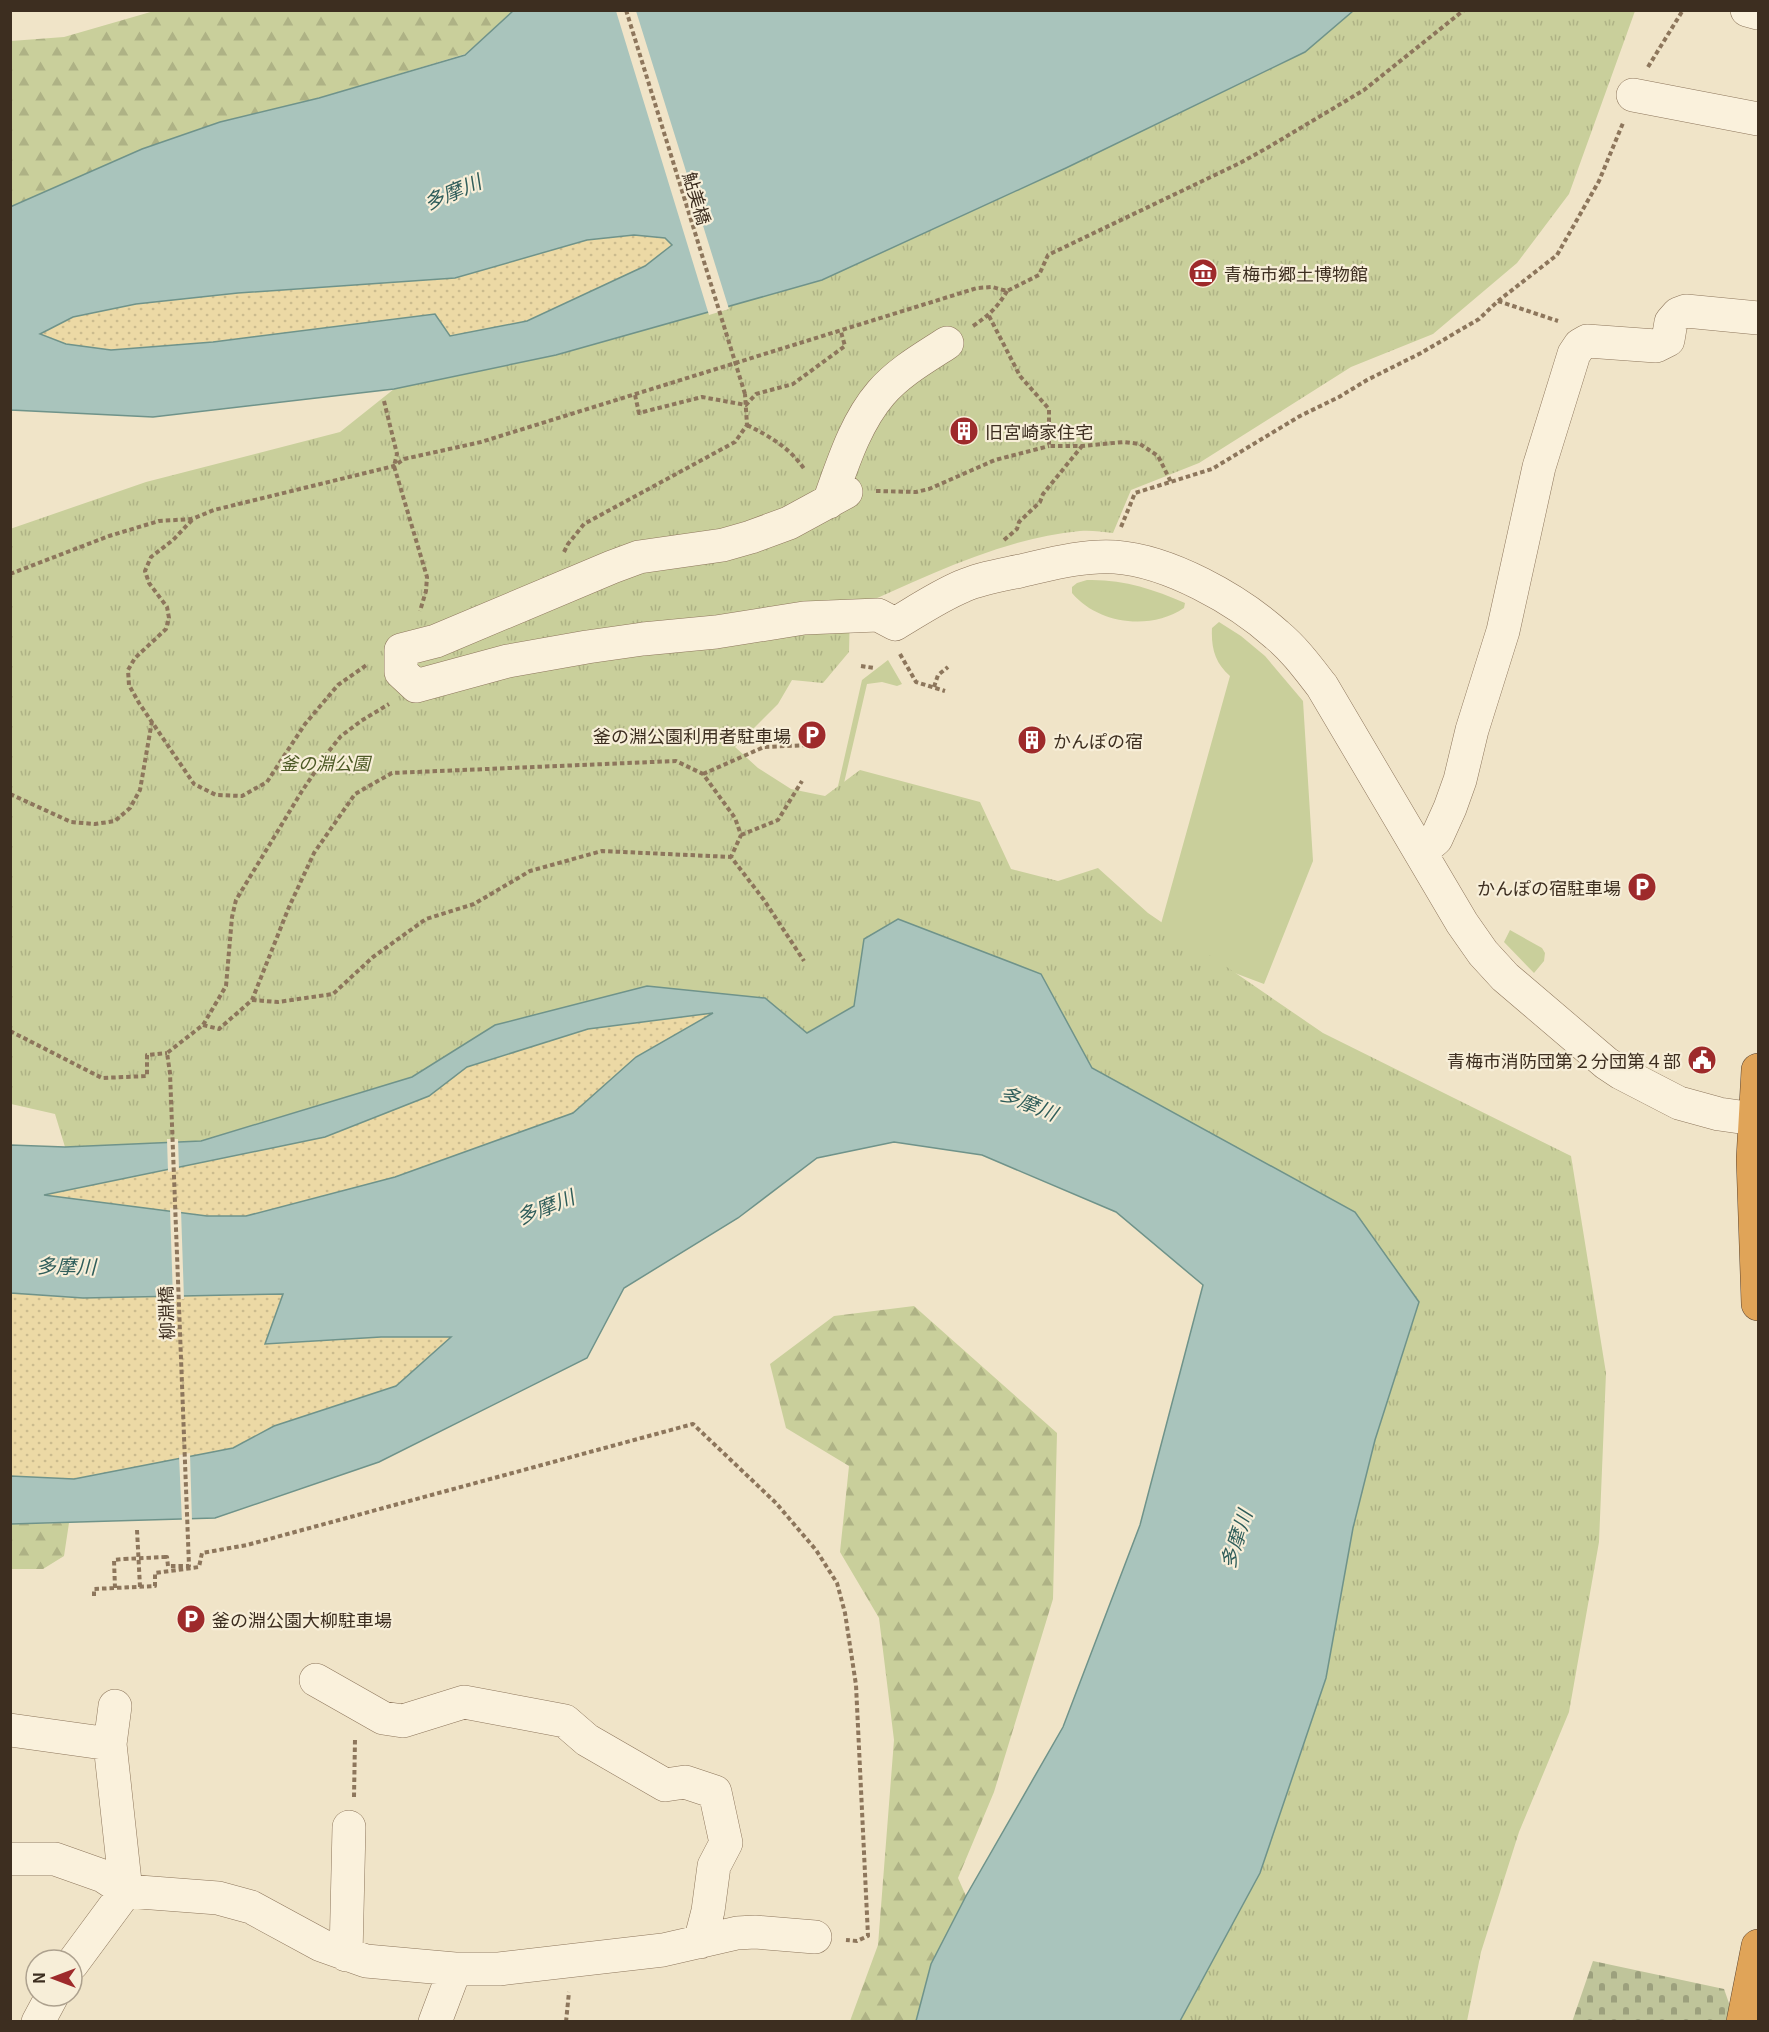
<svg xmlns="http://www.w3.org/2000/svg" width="1769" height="2032" viewBox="0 0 1769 2032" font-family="Georgia,'Noto Sans JP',serif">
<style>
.grass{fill:#c9cf9b}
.forest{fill:url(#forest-firs)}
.sand{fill:url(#sand-dots)}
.cemetery{fill:url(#cemetery-stones)}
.park{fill:url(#park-tufts)}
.water{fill:#a9c4bc;stroke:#6f938a;stroke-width:1.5;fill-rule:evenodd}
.pier{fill:#f0e4c8}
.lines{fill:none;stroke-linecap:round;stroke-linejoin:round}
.minor-casing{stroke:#8d765c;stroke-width:34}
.highway-casing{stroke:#5b4430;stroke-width:34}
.path{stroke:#8d765c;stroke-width:4;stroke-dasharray:4.5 3;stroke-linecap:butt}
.minor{stroke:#faf1dc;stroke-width:33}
.highway{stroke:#e0a458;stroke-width:33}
.path-bridge{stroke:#8d765c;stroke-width:4;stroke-dasharray:4.5 3;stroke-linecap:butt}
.labels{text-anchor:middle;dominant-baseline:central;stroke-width:4.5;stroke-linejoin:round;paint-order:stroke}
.street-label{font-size:18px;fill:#3d2e20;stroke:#f7eed8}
.poi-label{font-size:18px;fill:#3d2e20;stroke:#f7eed8;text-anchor:start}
.park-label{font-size:18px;font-style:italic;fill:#4d5a26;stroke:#f7eed8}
.water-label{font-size:20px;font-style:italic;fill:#2f5d5a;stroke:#f7eed8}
</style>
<defs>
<pattern id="forest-firs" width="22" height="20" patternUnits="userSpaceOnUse" patternTransform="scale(1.5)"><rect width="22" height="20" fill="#c9cf9b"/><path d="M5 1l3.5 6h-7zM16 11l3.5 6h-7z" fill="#aeb285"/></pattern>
<pattern id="sand-dots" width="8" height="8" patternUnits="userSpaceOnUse" patternTransform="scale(1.5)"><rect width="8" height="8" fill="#ecd9a5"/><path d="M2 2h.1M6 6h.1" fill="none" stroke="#cbbb8e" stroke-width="1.8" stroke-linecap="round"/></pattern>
<pattern id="cemetery-stones" width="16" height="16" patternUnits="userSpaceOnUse" patternTransform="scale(1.5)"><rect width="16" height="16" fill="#bfc49a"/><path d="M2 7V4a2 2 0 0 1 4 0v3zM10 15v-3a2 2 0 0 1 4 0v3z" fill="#9ca07d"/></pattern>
<pattern id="park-tufts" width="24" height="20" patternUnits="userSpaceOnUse" patternTransform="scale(1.5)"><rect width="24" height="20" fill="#c9cf9b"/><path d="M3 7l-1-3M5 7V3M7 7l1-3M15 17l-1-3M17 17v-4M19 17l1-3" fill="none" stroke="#aeb285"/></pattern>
</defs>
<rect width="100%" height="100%" fill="#f0e4c8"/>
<!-- grass -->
<path class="grass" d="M 1087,580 C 1123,579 1153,589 1185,603 L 1184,608 C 1150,631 1098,624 1072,593 L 1072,587 L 1077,583 Z
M 1219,622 L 1241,636 L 1265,656 L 1303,701 L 1313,861 L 1264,984 L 1163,946 L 1159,931 L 1230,676 C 1215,663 1211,648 1212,628 Z
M 888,660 L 902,684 L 897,686 L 882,682 L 867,684 L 841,796 L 836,795 L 862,680 Z
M 1510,930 L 1542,948 L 1545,953 L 1544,961 L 1534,973 L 1504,942 Z"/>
<!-- forest -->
<path class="forest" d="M 154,11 L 513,11 L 465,54 L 319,98 L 220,122 L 142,149 L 11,207 L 11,41 L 64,37 Z
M 914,1306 L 1057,1433 L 1053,1599 L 994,1792 L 958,1878 L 966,1896 L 931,1964 L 916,2021 L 850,2021 L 878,1945 L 894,1740 L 879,1618 L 840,1552 L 849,1466 L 786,1428 L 770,1364 L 834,1316 Z
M 69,1523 L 64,1556 L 43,1569 L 11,1569 L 10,1524 Z"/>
<!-- sand -->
<path class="sand" d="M 634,235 L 665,238 L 672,245 L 645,266 L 527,321 L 450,336 L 435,314 L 213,342 L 111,350 L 66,344 L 40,334 L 73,317 L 136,304 L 238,293 L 455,278 L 587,240 Z
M 714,1013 L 636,1057 L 573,1113 L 395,1177 L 246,1216 L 207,1216 L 41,1195 L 325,1137 L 429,1096 L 467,1067 L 588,1029 Z
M 11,1293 L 83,1298 L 284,1294 L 266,1344 L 381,1337 L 452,1337 L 396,1386 L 274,1426 L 233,1448 L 74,1479 L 11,1476 Z"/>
<!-- cemetery -->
<path class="cemetery" d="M 1593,1961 L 1724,1989 L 1730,2006 L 1726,2021 L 1572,2022 Z"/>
<!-- park -->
<path class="park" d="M 1353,11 L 1635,11 L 1569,194 L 1517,263 L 1433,334 L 1351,367 L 1199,463 L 1131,490 L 1113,533 C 1102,532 1091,530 1080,531 C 998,539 924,578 850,610 L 849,652 L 823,683 L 792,680 L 778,704 L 735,747 L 758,768 L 791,789 L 825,796 L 860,770 L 980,802 L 1011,869 L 1058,881 L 1098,868 L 1148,913 L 1323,1033 L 1571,1156 L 1606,1373 L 1599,1542 L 1569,1712 L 1519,1832 L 1481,1952 L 1467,2021 L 1180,2021 L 1260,1873 L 1326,1678 L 1353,1528 L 1375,1440 L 1355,1212 L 1092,1068 L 1041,974 L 864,939 L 854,1006 L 806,1033 L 765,998 L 495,1025 L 412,1077 L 201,1141 L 65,1147 L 55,1114 L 11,1104 L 10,529 L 146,482 L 340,432 L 394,389 L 556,355 L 822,280 L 1066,168 L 1305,52 Z"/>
<!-- water -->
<path class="water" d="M 513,11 L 1353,11 L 1305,52 L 1066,168 L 822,280 L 556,355 L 394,389 L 153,417 L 11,410 L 10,207 L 142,149 L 220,122 L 319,98 L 465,55 ZM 634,235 L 665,238 L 672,245 L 645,266 L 527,321 L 450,336 L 435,314 L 213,342 L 111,350 L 66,344 L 40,334 L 73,317 L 136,304 L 238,293 L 455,278 L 587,240 Z
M 898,919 L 1041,974 L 1092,1068 L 1355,1212 L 1419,1302 L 1375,1440 L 1353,1528 L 1326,1678 L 1260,1873 L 1180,2021 L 916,2021 L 931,1964 L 966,1896 L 1063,1727 L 1140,1525 L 1203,1285 L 1116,1212 L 982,1155 L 894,1142 L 817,1158 L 738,1218 L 624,1288 L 587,1358 L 379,1462 L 215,1518 L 11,1524 L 11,1476 L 74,1479 L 233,1448 L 274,1426 L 396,1386 L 451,1337 L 381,1337 L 265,1344 L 283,1294 L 83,1298 L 11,1293 L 11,1145 L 65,1147 L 201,1141 L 412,1077 L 495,1025 L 647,986 L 765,998 L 807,1033 L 854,1006 L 864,939 ZM 713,1013 L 636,1057 L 573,1113 L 395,1177 L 246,1216 L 207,1216 L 44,1195 L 325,1137 L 429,1096 L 467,1067 L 588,1029 Z"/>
<!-- pier -->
<path class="pier" d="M 616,11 L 636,11 L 729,309 L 709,315 Z
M 167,1139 L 178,1139 L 179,1170 L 168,1172 Z
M 170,1208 L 181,1210 L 184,1299 L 173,1299 Z
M 190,1453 L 192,1522 L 182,1523 L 179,1455 Z"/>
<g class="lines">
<!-- minor casing -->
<g class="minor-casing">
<path id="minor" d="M 1747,10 L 1758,13
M 1633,95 L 1758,119
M 846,492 L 789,523 L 751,537 L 723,545 L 639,557 L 612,567 L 436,641 L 401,650 L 401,672 L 416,686 L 508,661 L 587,647 L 643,639 L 716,632 L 804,618 L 878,615 L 895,624 C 917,611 939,596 963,586 C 981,578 1001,575 1020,571 C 1051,564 1083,555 1115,557 C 1169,561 1237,599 1277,635 C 1295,650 1308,668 1322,686 L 1462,923 L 1483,953 L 1505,977 L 1606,1063 L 1621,1073 L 1679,1103 L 1719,1114 L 1754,1119
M 829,502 C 842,466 855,423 881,393 C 899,372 924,358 947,343
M 1421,852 L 1436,839 L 1450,808 L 1460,780 L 1472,730 L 1503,631 L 1539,467 L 1574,354 L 1580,345 L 1587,341 L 1656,346 L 1668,340 L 1671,322 L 1678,314 L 1686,311 L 1758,318
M 316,1680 L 383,1718 L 403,1721 L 464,1702 L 565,1721 L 587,1740 L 665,1785 L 685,1782 L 715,1792 L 726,1843 L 714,1866 L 708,1911 L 700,1942
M 10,1730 L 110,1744
M 10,1859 L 55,1859 L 103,1876 L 126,1891 L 218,1898 L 251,1907 L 321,1945 L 366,1961 L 455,1969 L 499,1969 L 663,1950 L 737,1933 L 755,1932 L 815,1937
M 346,1955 L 349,1827
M 72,1964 L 126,1891 L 110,1744 L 115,1706
M 38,2022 L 52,1996
M 435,2022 L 455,1969"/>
</g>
<!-- highway casing -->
<g class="highway-casing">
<path id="highway" d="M 1758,1070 L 1753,1159 L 1758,1304
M 1743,2022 L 1758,1946"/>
</g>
<!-- path -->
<path class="path" d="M 1648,67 L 1683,10
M 1498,301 L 1558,321
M 989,316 L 1020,376 L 1049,409 L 1049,446 L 1082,446 L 1124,442 L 1140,444 L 1158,456 L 1171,482
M 973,326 C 988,316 998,307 1007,291
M 635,395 L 639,413 L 702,397 L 746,405 L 756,394 L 793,384 L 845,346 L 841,332
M 384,401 L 397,454 L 394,466 L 427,577 L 426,591 L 420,611
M 747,425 C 771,437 790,448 805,470
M 876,491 L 916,492 L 929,489 L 995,460 L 1049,446
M 192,520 L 173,540 L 151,557 L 145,571 L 149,583 L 167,607 L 169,618 L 166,629 L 135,658 L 128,670 L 129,685 L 139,703 L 194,784 L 216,795 L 242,796 L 267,782 L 305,724 L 338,685 L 368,664
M 1121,527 L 1135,493 L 1212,469 L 1300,416 L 1339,397 L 1367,380 L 1421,353 L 1479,319 L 1498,301 L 1557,255 L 1599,181 L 1623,123
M 1004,540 L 1017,529 L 1019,522 L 1040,502 L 1043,494 L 1082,446
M 564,552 L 568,544 L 584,524 L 735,442 L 747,425 L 745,394
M 10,574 L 109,536 L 159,521 L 192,519 L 214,510 L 394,466 L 404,459 L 481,442 L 977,288 L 992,287 L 1007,291 L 1039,275 L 1048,255 L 1240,163 L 1267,148 L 1364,90 L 1464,10
M 900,654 L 916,682 L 945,691
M 861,666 L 874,668
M 934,687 L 938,675 L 948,667
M 703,774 L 764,747 L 810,745
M 10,794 L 71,822 L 95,824 L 115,821 L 130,808 L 140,790 L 152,721
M 741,835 L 778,820 L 802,781
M 252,1000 L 278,1002 L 333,994 L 373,957 L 426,919 L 474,904 L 530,871 L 602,851 L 731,857
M 203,1025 L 219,1029 L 252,1000 L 289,907 L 314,853 L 355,794 L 392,773 L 676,761 L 703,774 L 735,818 L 741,835 L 731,857 L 764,900 L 804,961
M 10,1031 L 102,1078 L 147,1076 L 147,1055 L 167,1053
M 137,1530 L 140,1587
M 164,1557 L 167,1557 L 168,1566 L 189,1566 L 170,1073 L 167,1053 L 203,1025 L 226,986 L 232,917 L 236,900 L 302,791 L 329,751 L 341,736 L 361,721 L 389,704
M 115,1588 L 114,1560 L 124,1559
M 94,1596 L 94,1589 L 155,1586 L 155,1573 L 199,1567 L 202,1553 L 247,1545 L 693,1424 L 776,1503 L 816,1550 L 837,1583 L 845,1613 L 856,1685 L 868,1936 L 857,1941 L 846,1940
M 354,1797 L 355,1739
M 566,2022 L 569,1992"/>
<!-- minor -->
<use href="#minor" class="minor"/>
<!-- highway -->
<use href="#highway" class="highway"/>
<!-- path-bridge -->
<path class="path-bridge" d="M 626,10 L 745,394
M 124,1559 L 164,1557"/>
</g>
<!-- icons -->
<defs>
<g id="museum-disc" transform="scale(1.5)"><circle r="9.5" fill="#9e2a2b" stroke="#f7eed8"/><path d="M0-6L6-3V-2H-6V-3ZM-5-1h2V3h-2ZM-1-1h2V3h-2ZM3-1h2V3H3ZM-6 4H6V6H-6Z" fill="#fff"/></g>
<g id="building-disc" transform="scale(1.5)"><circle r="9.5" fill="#9e2a2b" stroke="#f7eed8"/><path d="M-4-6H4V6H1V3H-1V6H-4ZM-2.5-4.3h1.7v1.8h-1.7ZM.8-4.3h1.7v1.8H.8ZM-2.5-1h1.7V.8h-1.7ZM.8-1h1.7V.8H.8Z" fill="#fff"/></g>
<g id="parking-disc" transform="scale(1.5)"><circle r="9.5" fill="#9e2a2b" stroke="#f7eed8"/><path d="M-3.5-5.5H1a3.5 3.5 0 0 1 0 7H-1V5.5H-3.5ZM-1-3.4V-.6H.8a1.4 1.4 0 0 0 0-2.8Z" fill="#fff"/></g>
<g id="civic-disc" transform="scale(1.5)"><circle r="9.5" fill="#9e2a2b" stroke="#f7eed8"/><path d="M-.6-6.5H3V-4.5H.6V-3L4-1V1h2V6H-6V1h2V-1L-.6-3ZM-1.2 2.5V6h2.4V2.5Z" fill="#fff"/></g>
</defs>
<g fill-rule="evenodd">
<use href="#museum-disc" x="1203" y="273"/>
<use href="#building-disc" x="964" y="431"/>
<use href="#parking-disc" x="812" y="735"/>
<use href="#building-disc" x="1032" y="740"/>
<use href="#parking-disc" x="1642" y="887"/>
<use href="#civic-disc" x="1702" y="1060"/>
<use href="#parking-disc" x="191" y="1619"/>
</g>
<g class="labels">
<!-- street labels -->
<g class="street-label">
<text transform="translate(698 198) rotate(73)">鮎美橋</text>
<text transform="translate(165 1313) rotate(-92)">柳淵橋</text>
</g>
<!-- poi labels -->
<g class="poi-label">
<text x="1224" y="273">青梅市郷土博物館</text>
<text x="985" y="431">旧宮崎家住宅</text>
<text x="791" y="735" text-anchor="end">釜の淵公園利用者駐車場</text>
<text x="1053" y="740">かんぽの宿</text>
<text x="1621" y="887" text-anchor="end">かんぽの宿駐車場</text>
<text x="1681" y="1060" text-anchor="end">青梅市消防団第２分団第４部</text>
<text x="212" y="1619">釜の淵公園大柳駐車場</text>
</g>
<!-- park labels -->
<g class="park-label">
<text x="325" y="762">釜の淵公園</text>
</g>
<!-- water labels -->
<g class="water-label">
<text transform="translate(452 191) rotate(-23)">多摩川</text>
<text transform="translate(1029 1102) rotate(22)">多摩川</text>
<text transform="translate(545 1206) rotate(-22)">多摩川</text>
<text transform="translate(66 1265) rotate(1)">多摩川</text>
<text transform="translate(1235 1539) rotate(-72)">多摩川</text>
</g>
</g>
<!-- border -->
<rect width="1769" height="2032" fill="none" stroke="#3d2e20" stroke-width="24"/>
<!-- north arrow -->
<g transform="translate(54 1978) rotate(270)"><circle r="28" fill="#f7eed8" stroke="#ada18e" stroke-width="1.5"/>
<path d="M0-4.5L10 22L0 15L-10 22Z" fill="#9e2a2b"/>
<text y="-9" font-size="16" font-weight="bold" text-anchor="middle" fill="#3d2e20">N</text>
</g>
</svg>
